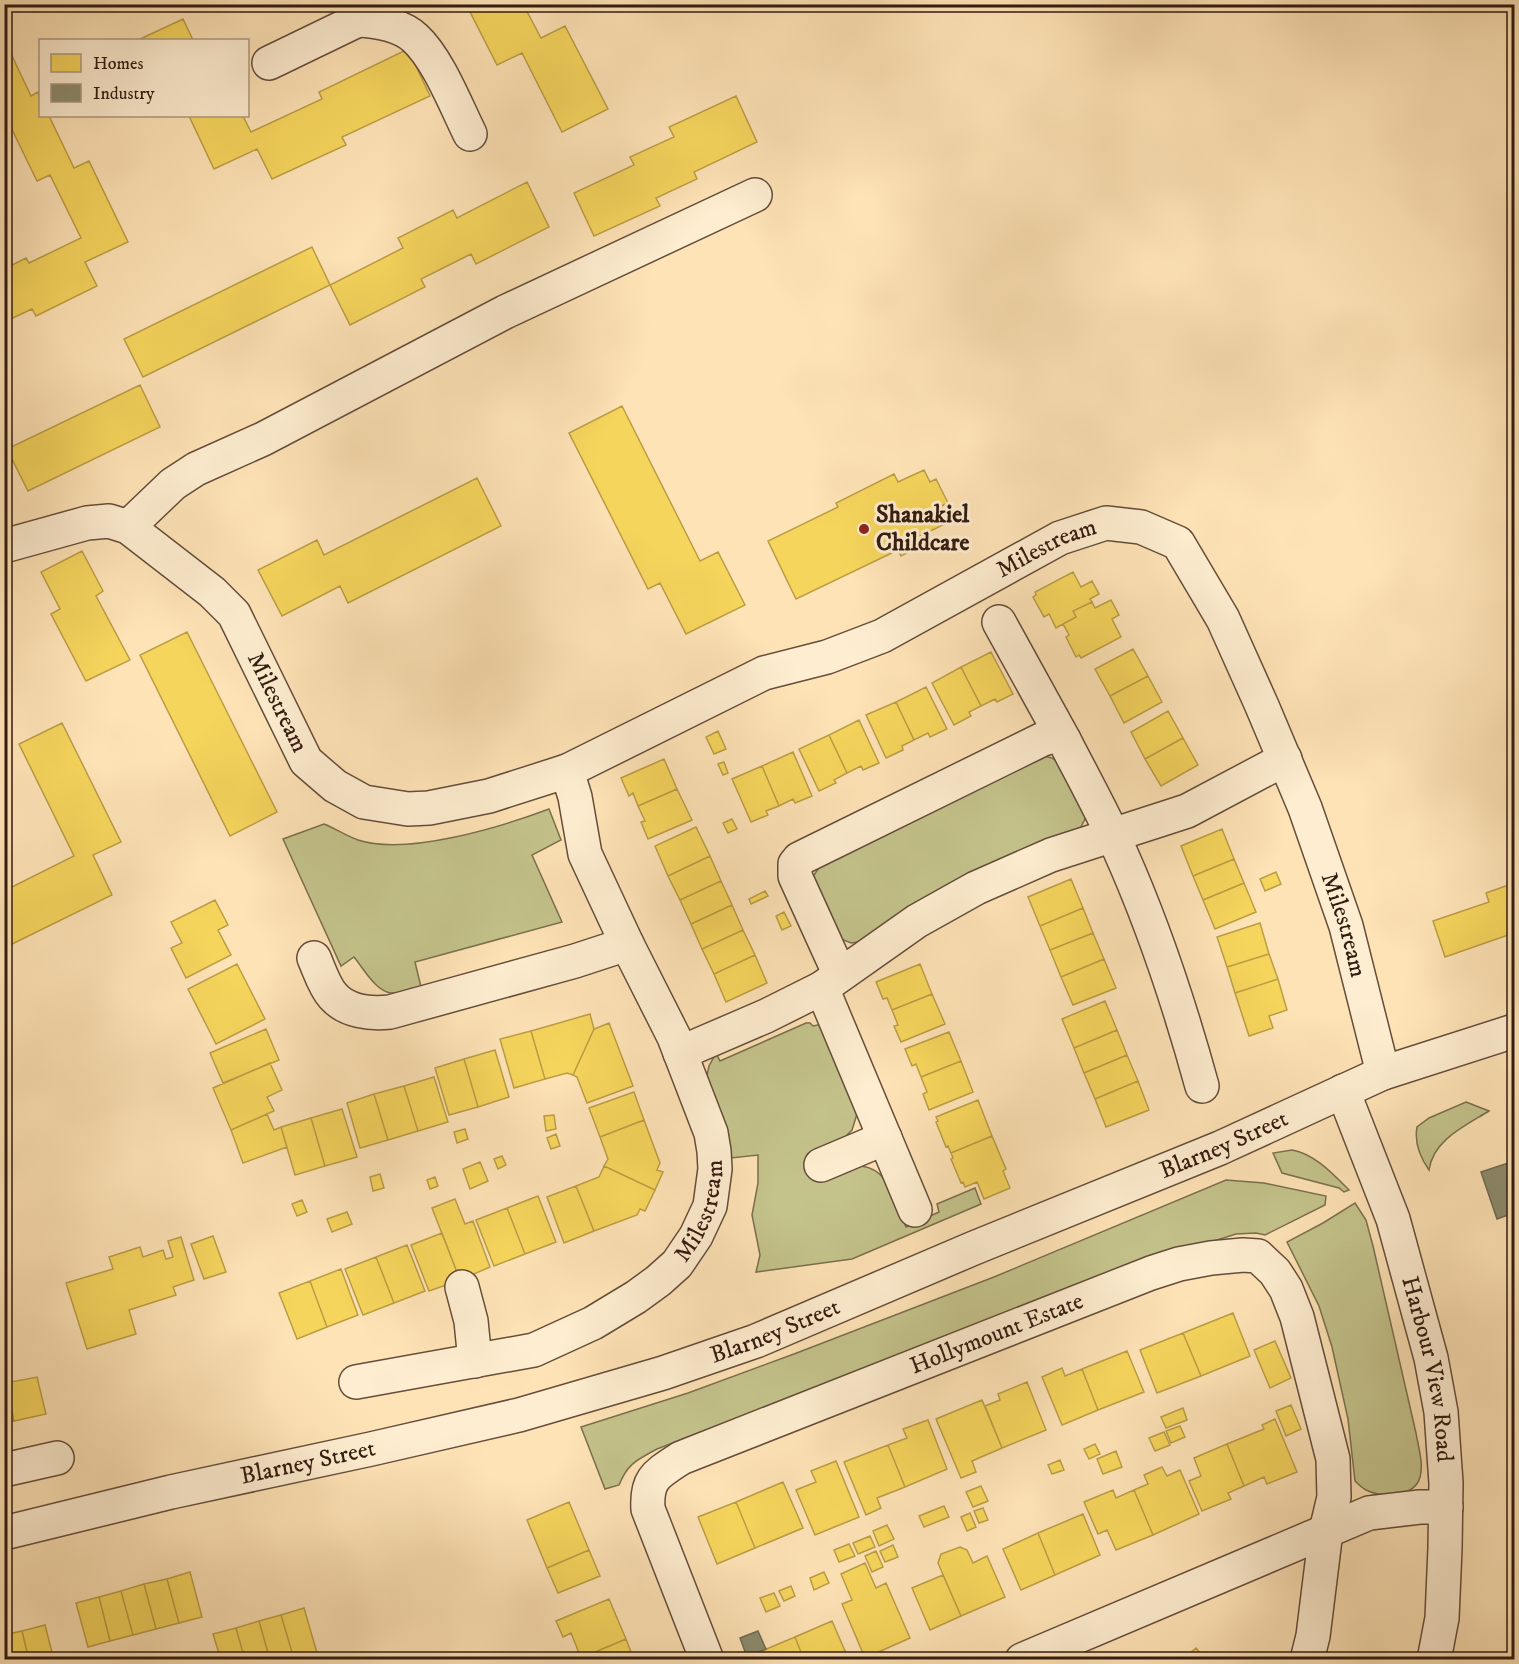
<svg xmlns="http://www.w3.org/2000/svg" width="1519" height="1664" viewBox="0 0 1519 1664" font-family="'IM FELL DW Pica',serif">
<style>
.green{fill:#c4c38b;stroke:#7b6f4e;stroke-width:1.5}
.homes{fill:#f6d55c;stroke:#bb9d45;stroke-width:1.5}
.industry{fill:#8c8c6e;stroke:#716a52;stroke-width:1.5}
.lines{fill:none;stroke-linecap:round;stroke-linejoin:round}
.minor-casing{stroke:#654d3a;stroke-width:36}
.minor{stroke:#feedd0;stroke-width:33}
.poi-dot{fill:#8f2418;stroke:#feedd0;stroke-width:2}
.labels{text-anchor:middle;dominant-baseline:central;stroke-width:6;stroke-linejoin:round;paint-order:stroke}
.poi-label{font-size:24px;font-weight:bold;fill:#321b10;stroke:#feedd0;text-anchor:start}
.street-label{font-size:24px;fill:#321b10;stroke:#feedd0}
</style>
<rect width="100%" height="100%" fill="#fee3b6"/>
<filter id="stains"><feTurbulence type="fractalNoise" baseFrequency=".00333" numOctaves="4"/><feColorMatrix values="0 0 0 0 .2 0 0 0 0 .09 0 0 0 0 .02 0 0 0 .5 -.17"/></filter>
<radialGradient id="worn" r=".72"><stop offset=".6" stop-color="#630" stop-opacity="0"/><stop offset="1" stop-color="#630" stop-opacity=".3"/></radialGradient>
<!-- green -->
<path class="green" d="M 1044,756 L 1052,758 L 1059,763 L 1086,817 L 1080,829 L 859,942 L 851,943 L 841,939 L 814,881 L 814,875 L 820,866 Z
M 549,809 L 561,840 L 532,855 L 562,922 L 415,962 L 421,987 C 412,989 401,994 392,993 C 377,993 363,968 354,957 L 341,966 L 283,839 L 324,824 C 336,829 347,836 358,840 C 407,856 501,827 549,809 Z
M 806,1023 L 810,1023 L 813,1026 L 822,1024 L 857,1114 L 852,1130 L 843,1139 L 861,1166 C 890,1169 896,1203 906,1227 L 939,1212 L 937,1204 L 975,1188 L 981,1204 L 852,1259 L 756,1272 L 760,1255 L 752,1215 L 758,1183 L 758,1155 L 731,1158 L 706,1080 L 709,1066 L 716,1053 L 720,1061 Z
M 1466,1102 L 1489,1111 C 1465,1126 1433,1140 1429,1170 C 1420,1157 1414,1143 1417,1127 L 1429,1118 Z
M 1292,1150 C 1315,1154 1333,1174 1349,1190 L 1344,1192 L 1339,1188 L 1282,1173 L 1273,1153 Z
M 1226,1180 L 1264,1183 L 1326,1196 L 1325,1205 L 1265,1235 L 1256,1233 L 1236,1234 L 1122,1270 L 657,1449 C 637,1460 628,1463 619,1485 L 605,1489 L 581,1427 L 688,1393 L 794,1354 L 994,1277 Z
M 1355,1203 L 1366,1220 L 1373,1246 L 1416,1433 C 1418,1446 1424,1464 1420,1477 C 1415,1497 1382,1498 1366,1490 C 1362,1488 1358,1484 1355,1481 L 1348,1419 L 1332,1347 L 1319,1306 L 1287,1242 L 1323,1223 Z"/>
<!-- homes -->
<path class="homes" d="M 466,4 L 523,4 L 541,38 L 565,26 L 608,109 L 562,132 L 522,53 L 497,65 Z
M 183,19 L 193,40 L 138,40 Z
M 4,39 L 31,96 L 38,92 L 40,99 L 40,116 L 49,116 L 74,168 L 89,161 L 128,242 L 85,262 L 97,286 L 36,316 L 32,309 L 4,322 L 4,269 L 26,258 L 29,263 L 81,238 L 50,175 L 37,181 L 4,113 Z
M 408,49 L 430,96 L 342,137 L 346,145 L 272,179 L 257,149 L 214,169 L 189,116 L 243,116 L 251,132 L 322,99 L 319,92 Z
M 736,96 L 757,142 L 694,172 L 697,179 L 656,198 L 660,206 L 594,236 L 574,193 L 634,165 L 630,157 L 674,137 L 669,127 Z
M 527,182 L 549,227 L 476,264 L 471,254 L 421,279 L 425,287 L 350,325 L 330,285 L 403,248 L 398,238 L 453,210 L 457,218 Z
M 312,247 L 330,285 L 143,377 L 124,339 Z
M 140,385 L 160,427 L 28,491 L 7,449 Z
M 622,406 L 700,561 L 718,552 L 745,605 L 686,634 L 660,583 L 648,589 L 569,433 Z
M 4,462 L 10,492 L 4,494 Z
M 924,470 L 930,482 L 936,479 L 948,503 L 941,506 L 949,522 L 920,536 L 924,544 L 901,556 L 898,550 L 796,599 L 768,541 L 838,507 L 836,503 L 894,474 L 898,482 Z
M 477,478 L 501,526 L 348,603 L 340,586 L 282,616 L 258,570 L 317,540 L 324,555 Z
M 82,551 L 103,591 L 96,596 L 130,660 L 86,681 L 51,614 L 60,609 L 41,572 Z
M 1073,572 L 1081,587 L 1092,581 L 1099,594 L 1090,599 L 1092,602 L 1073,611 L 1076,617 L 1056,628 L 1049,614 L 1044,617 L 1033,597 L 1036,595 L 1035,592 Z
M 1111,600 L 1119,615 L 1112,619 L 1121,637 L 1081,658 L 1079,655 L 1076,657 L 1066,637 L 1069,635 L 1063,624 L 1076,617 L 1073,611 L 1092,602 L 1095,608 Z
M 187,632 L 277,812 L 230,836 L 140,655 Z
M 1133,649 L 1148,676 L 1110,696 L 1095,669 Z
M 991,652 L 1013,694 L 997,702 L 995,699 L 981,706 L 961,667 Z
M 961,667 L 981,706 L 969,712 L 971,716 L 954,725 L 932,683 Z
M 1148,676 L 1162,702 L 1124,723 L 1110,696 Z
M 926,687 L 947,729 L 930,737 L 928,733 L 914,740 L 896,702 Z
M 896,702 L 914,740 L 902,746 L 903,750 L 886,758 L 866,715 Z
M 1168,711 L 1183,738 L 1145,759 L 1131,732 Z
M 859,720 L 879,763 L 863,770 L 861,766 L 847,773 L 829,735 Z
M 62,723 L 121,842 L 93,855 L 112,895 L 6,947 L 4,891 L 74,856 L 19,744 Z
M 718,731 L 726,749 L 714,754 L 706,737 Z
M 829,735 L 847,773 L 834,780 L 836,783 L 819,791 L 799,749 Z
M 1183,738 L 1198,765 L 1161,786 L 1145,759 Z
M 793,752 L 812,796 L 795,803 L 793,799 L 779,806 L 762,766 Z
M 664,759 L 677,789 L 638,806 L 633,793 L 629,796 L 621,778 Z
M 724,762 L 728,773 L 723,775 L 718,764 Z
M 762,766 L 779,806 L 766,811 L 768,815 L 751,822 L 732,779 Z
M 677,789 L 692,820 L 648,839 L 641,822 L 645,821 L 638,806 Z
M 732,819 L 737,829 L 728,833 L 723,823 Z
M 696,827 L 710,856 L 668,876 L 655,846 Z
M 1222,829 L 1234,859 L 1193,876 L 1181,846 Z
M 710,856 L 721,881 L 680,900 L 668,876 Z
M 1234,859 L 1244,883 L 1203,900 L 1193,876 Z
M 1276,872 L 1281,884 L 1265,891 L 1260,879 Z
M 1071,879 L 1083,908 L 1040,926 L 1028,897 Z
M 721,881 L 732,905 L 691,924 L 680,900 Z
M 1244,883 L 1256,912 L 1215,929 L 1203,900 Z
M 1514,883 L 1514,933 L 1445,957 L 1433,921 L 1489,902 L 1486,893 Z
M 765,891 L 768,896 L 751,904 L 749,899 Z
M 215,900 L 228,925 L 218,930 L 231,955 L 186,978 L 171,948 L 182,943 L 171,922 Z
M 732,905 L 743,930 L 702,949 L 691,924 Z
M 1083,908 L 1093,933 L 1050,950 L 1040,926 Z
M 784,912 L 791,926 L 782,930 L 776,916 Z
M 1260,923 L 1269,954 L 1227,967 L 1217,937 Z
M 743,930 L 755,955 L 714,974 L 702,949 Z
M 1093,933 L 1104,959 L 1061,977 L 1050,950 Z
M 1269,954 L 1278,979 L 1235,993 L 1227,967 Z
M 755,955 L 767,983 L 726,1002 L 714,974 Z
M 1104,959 L 1116,988 L 1073,1005 L 1061,977 Z
M 237,964 L 265,1019 L 216,1044 L 188,989 Z
M 920,964 L 932,994 L 892,1010 L 887,998 L 883,999 L 876,982 Z
M 1278,979 L 1287,1010 L 1269,1016 L 1273,1028 L 1249,1036 L 1235,993 Z
M 932,994 L 945,1024 L 901,1042 L 894,1026 L 898,1025 L 892,1010 Z
M 1105,1001 L 1117,1030 L 1074,1048 L 1062,1019 Z
M 590,1014 L 594,1029 L 573,1075 L 567,1073 L 545,1079 L 531,1031 Z
M 609,1023 L 633,1086 L 587,1103 L 577,1077 L 573,1075 L 594,1029 Z
M 266,1029 L 279,1060 L 223,1083 L 210,1053 Z
M 1117,1030 L 1127,1055 L 1084,1073 L 1074,1048 Z
M 531,1031 L 545,1079 L 514,1088 L 500,1039 Z
M 949,1032 L 961,1061 L 921,1077 L 916,1064 L 912,1066 L 905,1049 Z
M 495,1050 L 509,1097 L 478,1107 L 464,1059 Z
M 1127,1055 L 1138,1081 L 1095,1099 L 1084,1073 Z
M 464,1059 L 478,1107 L 449,1115 L 435,1068 Z
M 961,1061 L 973,1092 L 929,1110 L 923,1094 L 927,1092 L 921,1077 Z
M 270,1063 L 282,1090 L 267,1097 L 274,1111 L 231,1130 L 213,1088 Z
M 434,1077 L 448,1122 L 418,1131 L 404,1086 Z
M 1138,1081 L 1149,1110 L 1106,1127 L 1095,1099 Z
M 404,1086 L 418,1131 L 388,1140 L 374,1094 Z
M 634,1092 L 644,1120 L 600,1137 L 589,1108 Z
M 374,1094 L 388,1140 L 360,1148 L 347,1103 Z
M 978,1100 L 992,1136 L 951,1153 L 948,1146 L 946,1147 L 936,1122 L 938,1121 L 936,1117 Z
M 342,1109 L 357,1157 L 325,1166 L 311,1118 Z
M 267,1114 L 274,1130 L 281,1127 L 287,1147 L 243,1163 L 231,1130 Z
M 554,1115 L 556,1129 L 546,1131 L 544,1116 Z
M 311,1118 L 325,1166 L 295,1175 L 281,1127 Z
M 644,1120 L 660,1163 L 657,1170 L 663,1172 L 655,1190 L 604,1166 L 608,1159 L 600,1137 Z
M 465,1129 L 468,1139 L 457,1143 L 454,1132 Z
M 556,1134 L 560,1146 L 551,1149 L 547,1138 Z
M 992,1136 L 1006,1169 L 1003,1171 L 1010,1188 L 984,1199 L 977,1182 L 965,1187 L 963,1182 L 961,1183 L 951,1159 L 953,1158 L 951,1153 Z
M 502,1156 L 506,1165 L 498,1169 L 494,1159 Z
M 480,1162 L 488,1181 L 470,1189 L 463,1169 Z
M 604,1166 L 655,1190 L 645,1211 L 640,1209 L 637,1215 L 594,1231 L 576,1186 L 599,1177 Z
M 380,1174 L 384,1188 L 373,1191 L 370,1177 Z
M 435,1177 L 438,1186 L 430,1189 L 427,1180 Z
M 576,1186 L 594,1231 L 564,1243 L 547,1197 Z
M 538,1196 L 556,1242 L 525,1254 L 507,1208 Z
M 455,1199 L 465,1224 L 473,1221 L 490,1267 L 460,1280 L 432,1208 Z
M 302,1200 L 307,1212 L 297,1216 L 292,1204 Z
M 507,1208 L 525,1254 L 494,1266 L 476,1220 Z
M 347,1212 L 352,1224 L 332,1232 L 327,1219 Z
M 442,1233 L 460,1280 L 429,1291 L 411,1245 Z
M 213,1236 L 226,1272 L 204,1279 L 191,1244 Z
M 181,1237 L 194,1280 L 173,1287 L 176,1295 L 129,1310 L 136,1334 L 87,1349 L 66,1283 L 113,1269 L 109,1257 L 140,1247 L 143,1257 L 163,1250 L 166,1259 L 173,1257 L 168,1241 Z
M 407,1245 L 425,1291 L 394,1303 L 376,1257 Z
M 376,1257 L 394,1303 L 363,1315 L 345,1269 Z
M 341,1269 L 358,1315 L 327,1327 L 310,1281 Z
M 310,1281 L 327,1327 L 297,1339 L 279,1293 Z
M 1233,1313 L 1250,1356 L 1201,1376 L 1183,1333 Z
M 1183,1333 L 1201,1376 L 1157,1393 L 1140,1350 Z
M 1275,1341 L 1291,1378 L 1270,1388 L 1254,1350 Z
M 1127,1351 L 1144,1392 L 1098,1410 L 1082,1369 Z
M 1062,1368 L 1065,1376 L 1082,1369 L 1098,1410 L 1062,1425 L 1042,1377 Z
M 4,1377 L 14,1421 L 4,1423 Z
M 37,1377 L 46,1414 L 14,1421 L 6,1383 Z
M 1027,1382 L 1046,1430 L 1002,1448 L 985,1406 L 1000,1400 L 998,1394 Z
M 982,1400 L 1002,1448 L 972,1461 L 976,1472 L 961,1478 L 936,1419 Z
M 1291,1405 L 1301,1429 L 1286,1436 L 1276,1411 Z
M 1183,1408 L 1187,1420 L 1166,1428 L 1161,1417 Z
M 1275,1419 L 1297,1472 L 1267,1484 L 1264,1477 L 1244,1486 L 1227,1444 L 1264,1429 L 1262,1425 Z
M 928,1420 L 947,1469 L 905,1487 L 888,1445 L 907,1438 L 903,1429 Z
M 1180,1426 L 1185,1437 L 1171,1443 L 1166,1431 Z
M 1164,1432 L 1170,1445 L 1155,1451 L 1149,1438 Z
M 1095,1444 L 1100,1454 L 1089,1459 L 1084,1449 Z
M 1227,1444 L 1244,1486 L 1228,1493 L 1231,1499 L 1202,1511 L 1189,1481 L 1201,1476 L 1194,1458 Z
M 888,1445 L 905,1487 L 877,1498 L 881,1508 L 866,1515 L 844,1462 Z
M 1116,1451 L 1122,1467 L 1103,1474 L 1097,1459 Z
M 1060,1460 L 1064,1470 L 1052,1474 L 1048,1465 Z
M 836,1461 L 859,1517 L 815,1535 L 796,1490 L 816,1482 L 811,1471 Z
M 1162,1467 L 1167,1476 L 1180,1470 L 1199,1514 L 1153,1535 L 1134,1490 L 1148,1484 L 1144,1475 Z
M 783,1482 L 803,1528 L 755,1548 L 736,1502 Z
M 981,1486 L 988,1501 L 973,1507 L 966,1492 Z
M 1113,1490 L 1116,1498 L 1134,1490 L 1153,1535 L 1116,1550 L 1107,1530 L 1098,1534 L 1084,1502 Z
M 569,1502 L 589,1550 L 547,1568 L 527,1520 Z
M 736,1502 L 755,1548 L 717,1564 L 698,1517 Z
M 944,1506 L 949,1517 L 924,1527 L 919,1516 Z
M 983,1508 L 988,1520 L 979,1523 L 974,1511 Z
M 970,1513 L 976,1527 L 967,1531 L 961,1517 Z
M 1083,1514 L 1100,1555 L 1055,1575 L 1038,1533 Z
M 887,1525 L 894,1539 L 879,1546 L 873,1531 Z
M 1038,1533 L 1055,1575 L 1021,1590 L 1003,1549 Z
M 870,1536 L 875,1547 L 858,1554 L 853,1543 Z
M 849,1544 L 855,1556 L 839,1562 L 834,1550 Z
M 893,1545 L 898,1557 L 885,1562 L 880,1551 Z
M 960,1547 L 967,1550 L 973,1563 L 987,1556 L 1005,1597 L 961,1616 L 938,1563 L 941,1554 Z
M 589,1550 L 600,1576 L 558,1593 L 547,1568 Z
M 876,1551 L 883,1567 L 872,1572 L 865,1556 Z
M 865,1563 L 876,1588 L 886,1583 L 910,1638 L 865,1658 L 842,1604 L 852,1600 L 841,1574 Z
M 190,1572 L 202,1617 L 179,1623 L 167,1579 Z
M 824,1572 L 829,1583 L 814,1590 L 810,1578 Z
M 943,1575 L 961,1616 L 930,1630 L 912,1588 Z
M 167,1579 L 179,1623 L 156,1629 L 144,1584 Z
M 144,1584 L 156,1629 L 133,1635 L 121,1591 Z
M 791,1586 L 795,1596 L 784,1601 L 779,1591 Z
M 121,1591 L 133,1635 L 110,1641 L 99,1597 Z
M 774,1593 L 780,1606 L 766,1612 L 760,1598 Z
M 99,1597 L 110,1641 L 88,1647 L 76,1603 Z
M 609,1599 L 626,1639 L 581,1658 L 571,1633 L 563,1637 L 556,1621 Z
M 304,1608 L 317,1653 L 294,1659 L 281,1615 Z
M 281,1615 L 294,1659 L 270,1660 L 259,1621 Z
M 259,1621 L 270,1660 L 245,1660 L 236,1628 Z
M 832,1621 L 849,1660 L 804,1660 L 795,1637 Z
M 45,1625 L 54,1660 L 29,1660 L 22,1631 Z
M 236,1628 L 245,1660 L 221,1660 L 213,1634 Z
M 22,1631 L 29,1660 L 5,1660 L 4,1635 Z
M 795,1637 L 804,1660 L 760,1660 L 757,1653 Z
M 626,1639 L 634,1660 L 581,1660 L 581,1658 Z
M 1196,1648 L 1206,1660 L 1182,1660 Z"/>
<!-- industry -->
<path class="industry" d="M 1514,1161 L 1514,1213 L 1497,1219 L 1481,1172 Z
M 758,1631 L 766,1649 L 747,1657 L 740,1638 Z"/>
<g class="lines">
<!-- minor casing -->
<g class="minor-casing">
<g id="minor">
<path d="M 351,4 L 358,20 C 377,21 401,25 415,38 C 438,59 456,106 470,134"/>
<path d="M 269,63 L 358,20"/>
<path d="M 128,527 L 173,484 L 196,469 L 263,439 L 505,312 L 755,195"/>
<path id="s1" d="M 4,546 L 87,523 L 109,521 L 128,527 L 212,592 L 234,614 L 306,761 L 335,786 L 364,802 L 408,809 L 429,808 L 489,796 L 567,771 L 764,673 L 827,657 L 882,636 L 1060,538 L 1106,523 L 1141,527 L 1178,543 L 1223,619 L 1262,706 L 1305,808 L 1346,926 L 1383,1073"/>
<path d="M 999,622 L 1064,740"/>
<path d="M 314,958 C 319,969 324,986 333,996 C 347,1012 371,1014 390,1012 L 575,961 L 627,944"/>
<path d="M 840,975 L 795,876 L 795,864 L 799,859 L 1041,740 C 1049,736 1056,736 1064,740 C 1083,777 1103,813 1120,851 C 1154,927 1180,1006 1202,1086"/>
<path d="M 822,988 L 915,1210"/>
<path d="M 680,1053 L 766,1016 L 822,988 L 917,921 L 976,888 L 1051,855 L 1187,811 L 1285,759"/>
<path id="s2" d="M 1343,1091 L 1393,1219 L 1431,1358 L 1441,1412 L 1446,1483 L 1445,1548 L 1442,1618 L 1434,1660"/>
<path d="M 821,1165 L 885,1138"/>
<path d="M 462,1287 L 471,1321 L 475,1361"/>
<path id="s3" d="M 356,1382 L 534,1350 L 593,1323 L 636,1297 L 658,1281 L 677,1264 L 696,1236 L 710,1206 L 715,1169 L 714,1151 L 711,1133 L 674,1037 L 627,944 L 585,854 L 575,797 L 567,771"/>
<path d="M 4,1470 L 57,1458"/>
<path id="s4" d="M 4,1533 L 171,1492 L 371,1449 L 519,1415 L 663,1373 L 756,1341 L 974,1248 L 1220,1148 L 1383,1073 L 1514,1031"/>
<path id="s5" d="M 707,1660 L 648,1509 C 646,1478 657,1474 681,1458 L 1151,1273 L 1179,1264 L 1211,1258 L 1243,1255 L 1258,1256 L 1275,1272 L 1286,1289 L 1297,1317 L 1333,1459 L 1334,1497 L 1326,1531 L 1313,1636 L 1307,1660"/>
<path d="M 1022,1660 L 1369,1513 L 1420,1507 L 1446,1507"/>
</g>
</g>
<!-- minor -->
<use href="#minor" class="minor"/>
</g>
<!-- markers -->
<circle class="poi-dot" cx="864" cy="529" r="6"/>
<g class="labels">
<!-- poi labels -->
<g class="poi-label">
<text x="876" y="515">Shanakiel<tspan x="876" dy="28">Childcare</tspan></text>
</g>
<!-- street labels -->
<g class="street-label">
<text stroke="none"><textPath href="#s1" startOffset="1240">Milestream</textPath></text>
<text stroke="none"><textPath href="#s1" startOffset="364">Milestream</textPath></text>
<text stroke="none"><textPath href="#s1" startOffset="1798">Milestream</textPath></text>
<text stroke="none"><textPath href="#s4" startOffset="1284">Blarney Street</textPath></text>
<text stroke="none"><textPath href="#s3" startOffset="408">Milestream</textPath></text>
<text stroke="none"><textPath href="#s4" startOffset="798">Blarney Street</textPath></text>
<text stroke="none"><textPath href="#s5" startOffset="567">Hollymount Estate</textPath></text>
<text stroke="none"><textPath href="#s2" startOffset="292">Harbour View Road</textPath></text>
<text stroke="none"><textPath href="#s4" startOffset="312">Blarney Street</textPath></text>
</g>
</g>
<!-- margin -->
<rect width="1519" height="1664" fill="none" stroke="#fee3b6" stroke-width="24"/>
<rect x="6" y="6" width="1507" height="1652" fill="none" stroke="#321b10" stroke-width="3"/>
<rect x="12" y="12" width="1495" height="1640" fill="none" stroke="#321b10" stroke-width="1.5"/>
<!-- legend -->
<rect x="39" y="39" width="210" height="78" fill="#feedd0" stroke="#ac9983" stroke-width="1.5"/>
<rect x="51" y="54" width="30" height="18" fill="#f6d55c" stroke="#ac9983" stroke-width="1.5"/>
<text x="93" y="69" font-size="18" fill="#321b10">Homes</text>
<rect x="51" y="84" width="30" height="18" fill="#8c8c6e" stroke="#ac9983" stroke-width="1.5"/>
<text x="93" y="99" font-size="18" fill="#321b10">Industry</text>
<rect width="100%" height="100%" filter="url(#stains)"/>
<rect width="100%" height="100%" fill="url(#worn)"/>
</svg>
